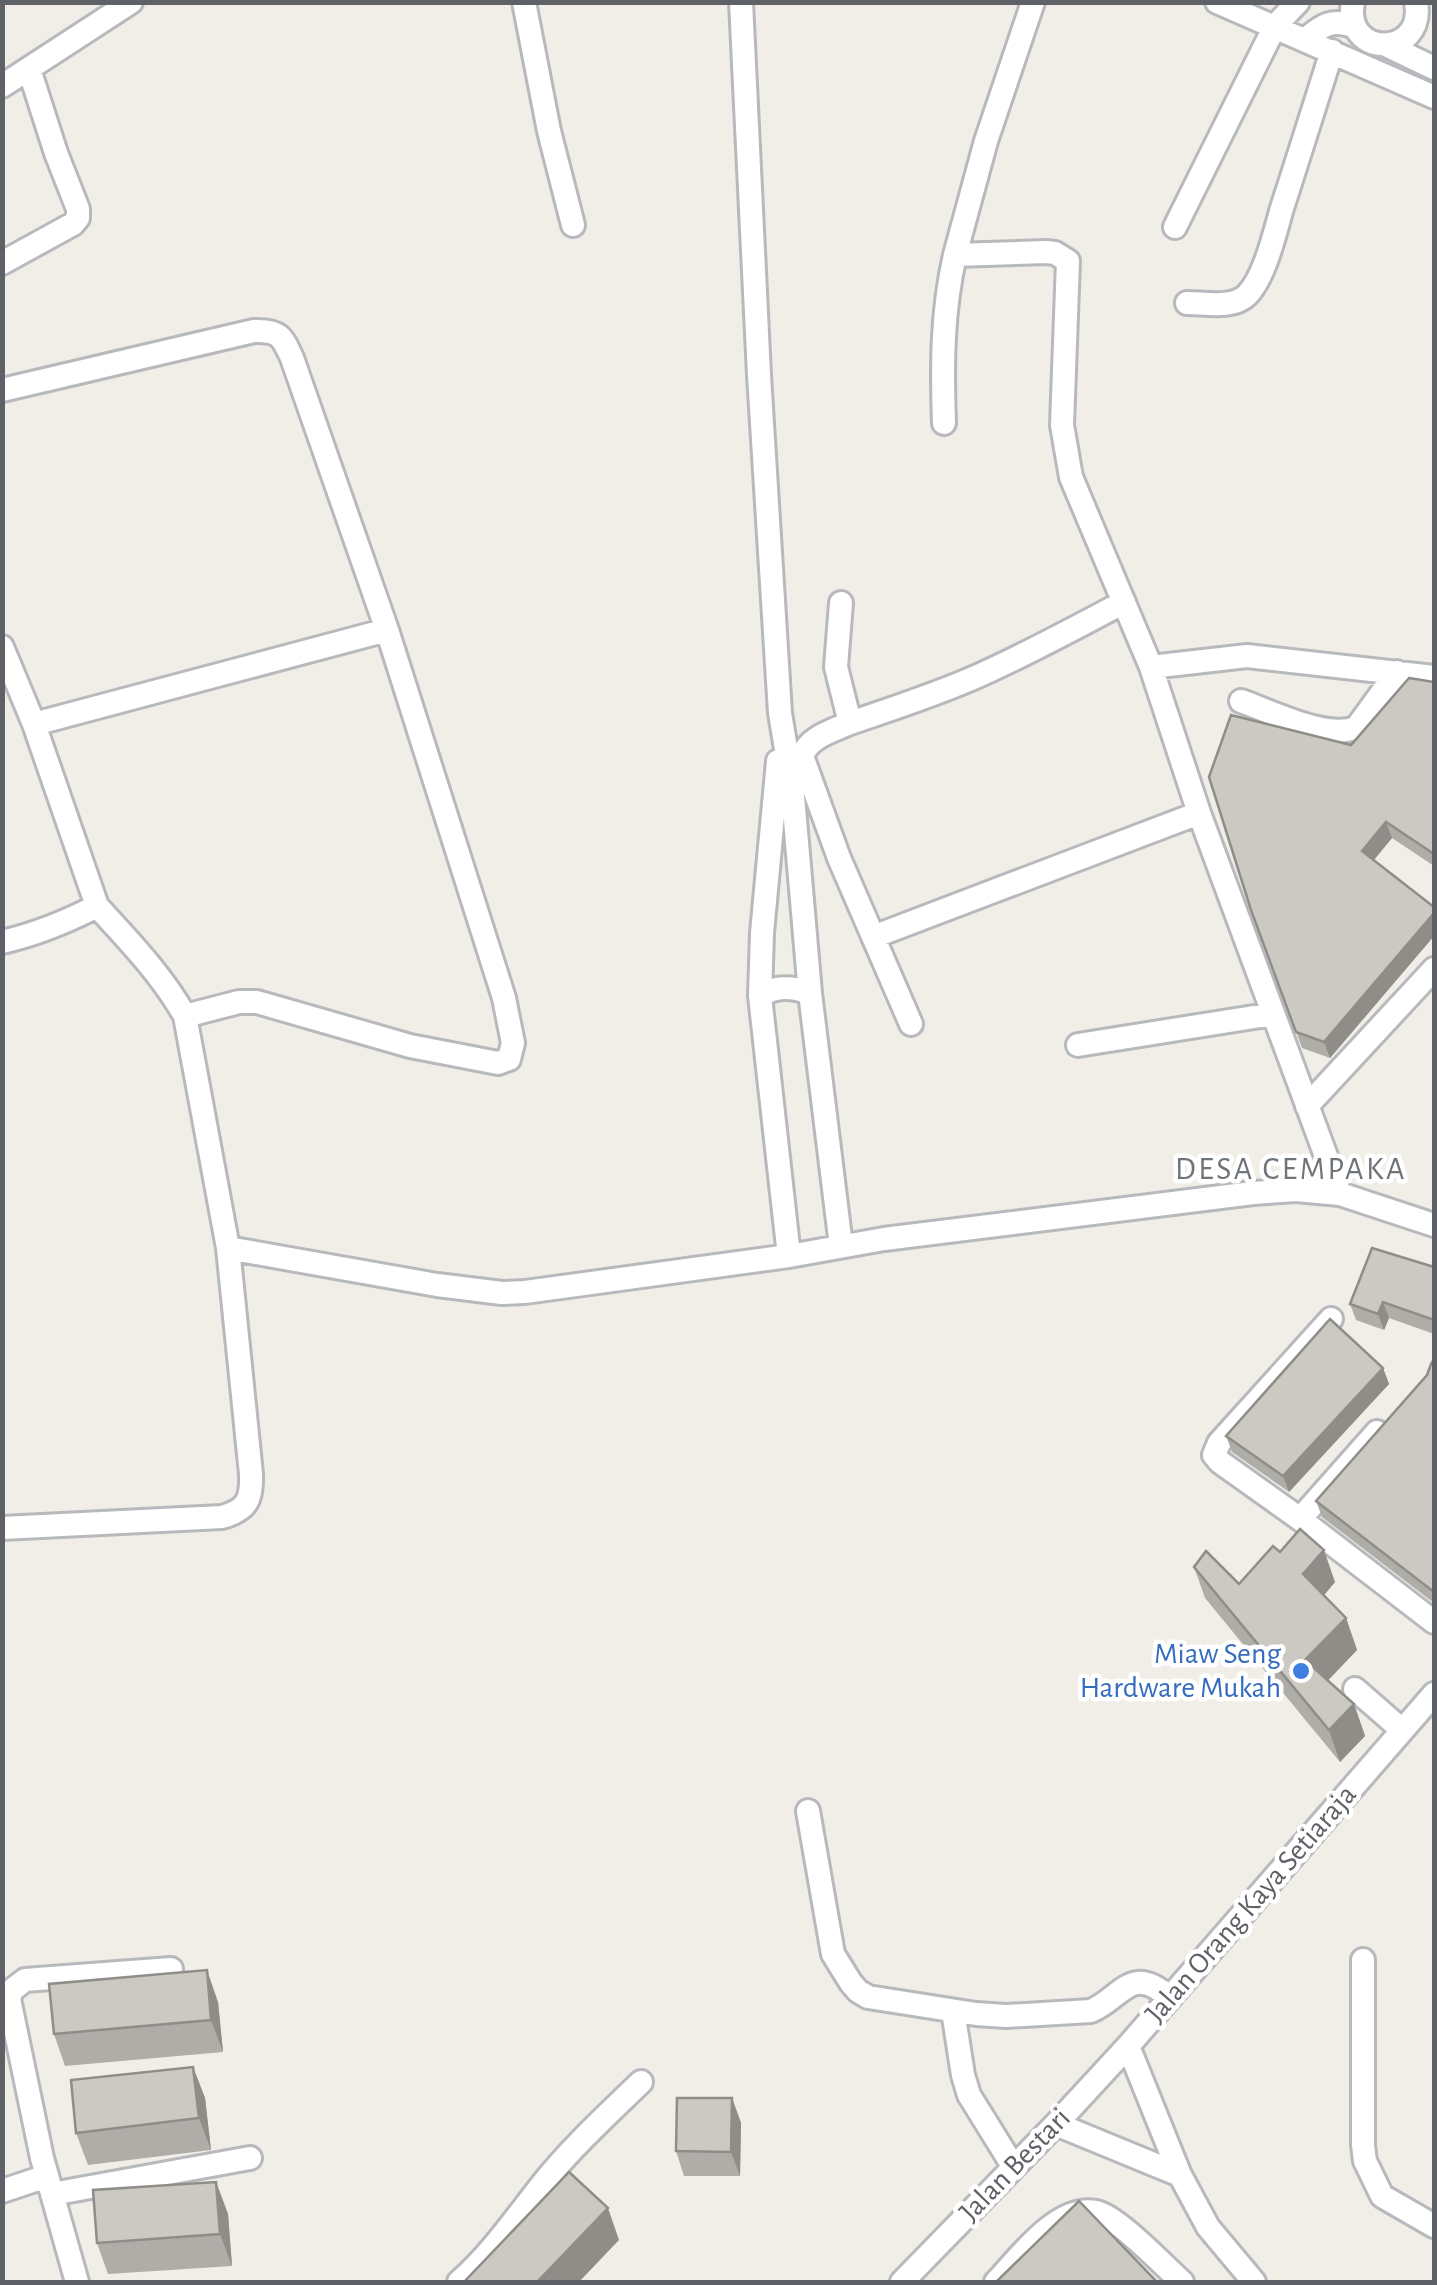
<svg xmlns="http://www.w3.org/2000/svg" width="1437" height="2285" viewBox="0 0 1437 2285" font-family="'Alegreya Sans',sans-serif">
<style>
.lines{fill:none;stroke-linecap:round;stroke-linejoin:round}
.minor-casing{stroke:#b7b9bd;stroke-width:28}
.minor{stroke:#fff;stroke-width:22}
.wall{fill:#afada8}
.shaded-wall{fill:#8f8d88}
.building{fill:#ccc9c3;stroke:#8f8d88;stroke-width:2.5}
.shop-dot{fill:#3f7fe0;stroke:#fff;stroke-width:4}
.labels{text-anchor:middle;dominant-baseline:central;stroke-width:9;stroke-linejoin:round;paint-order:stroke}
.shop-label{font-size:30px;fill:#366cbe;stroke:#fff;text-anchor:end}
.street-label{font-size:30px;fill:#5e6267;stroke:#fff}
.neighbourhood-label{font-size:32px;letter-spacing:2.5px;fill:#6f7479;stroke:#fff}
</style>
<rect width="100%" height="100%" fill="#f0eee6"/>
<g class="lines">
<!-- minor casing -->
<g class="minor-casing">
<path id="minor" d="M 524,2 L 549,131 L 573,225
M 741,2 L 759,375 L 780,713 L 792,785 L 810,993 L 841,1246
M 1217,2 L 1434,97
M 1353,2 C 1342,58 1426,59 1416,2
M 1305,40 C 1322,25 1332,18 1355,27
M 1386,45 L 1434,68
M 2,86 L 131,2
M 1175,227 L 1275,26 L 1298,2
M 2,263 L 73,224 L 78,218 L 78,209 L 56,153 L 29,69
M 1187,303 C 1205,303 1233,309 1247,295 C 1265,277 1275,232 1282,208 C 1299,156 1315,104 1332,51
M 2,390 L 254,331 C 279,330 282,336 292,358 L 387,630 L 504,998 L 513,1043 L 509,1059 L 498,1063 L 410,1046 L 257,1002 L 239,1002 L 185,1016
M 944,423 C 942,365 942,312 955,255
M 841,603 L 836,667 L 850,723 C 894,708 938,694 980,675 C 1029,653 1077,627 1124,602
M 2,647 L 34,724 L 97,906
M 1151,667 L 1247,656 L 1434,677
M 1241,701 C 1270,711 1329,741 1357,727 L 1397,672
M 850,723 C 832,731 809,737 802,756 L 839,858 L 911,1024
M 34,724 L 387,630
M 778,761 L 762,933 L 760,996 L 789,1256
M 873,937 L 1199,813
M 2,942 C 37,934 66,922 97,906 C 129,941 162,975 185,1016 L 228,1248 L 437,1285 L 502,1293 L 525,1292 L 789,1256 L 884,1239 L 1253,1193 L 1296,1190 L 1340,1194 L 1199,813 L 1151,667 L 1071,477 L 1062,425 L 1068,261 L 1055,253 L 1046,252 L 955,255 L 986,141 L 1033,2
M 760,996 C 776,985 793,987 810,993
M 1078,1045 L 1273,1014
M 1307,1106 L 1434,969
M 1340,1194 L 1434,1225
M 1331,1319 L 1219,1443 L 1214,1455 L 1220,1462 L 1300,1519 L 1434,1622
M 1300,1519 L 1377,1432
M 2,1528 L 222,1517 C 247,1510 252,1500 251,1474 L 228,1248
M 1355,1689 L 1402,1730
M 808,1811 L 833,1954 L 851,1983 L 858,1991 L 868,1997 L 976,2014 L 1006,2016 L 1091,2011 C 1123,1997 1131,1963 1170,1998
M 1363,1960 L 1363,2145 L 1365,2161 L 1382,2196 L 1434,2226
M 953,2011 L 963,2075 L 969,2095 L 1013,2166
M 1128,2046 L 1180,2175 L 1208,2227 L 1254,2282
M 1056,2124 L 1180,2175
M 2,2191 L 47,2176
M 52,2194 L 250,2158
M 77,2282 L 42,2158 L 9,1999 L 12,1990 L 25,1980 L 171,1969
M 459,2282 C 492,2253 517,2216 544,2182 C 573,2146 608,2114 641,2082
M 902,2282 L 1056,2124 L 1128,2046 L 1434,1694
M 996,2282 C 1019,2258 1058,2204 1096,2212 C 1117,2216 1164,2266 1182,2282"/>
</g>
<!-- minor -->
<use href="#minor" class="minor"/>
</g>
<!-- wall -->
<path class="wall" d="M 1434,682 L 1434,866 L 1392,838 L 1374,860 L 1434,907 L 1434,936 L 1330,1058 L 1302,1048 L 1251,910 Z
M 1434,1267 L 1434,1334 L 1389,1318 L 1384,1330 L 1356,1320 L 1350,1304 Z
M 1434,1359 L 1434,1603 L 1322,1517 L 1316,1501 L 1427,1375 Z
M 1383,1368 L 1389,1384 L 1289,1492 L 1232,1452 L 1226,1436 Z
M 1280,1552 L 1335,1582 L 1324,1595 L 1346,1618 L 1357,1650 L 1328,1680 L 1354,1704 L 1365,1736 L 1340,1762 L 1205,1598 L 1194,1567 L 1239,1584 Z
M 218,2002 L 223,2052 L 65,2066 L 54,2034 Z
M 193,2067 L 205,2098 L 211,2150 L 88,2165 L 76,2133 Z
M 732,2098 L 741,2123 L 740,2176 L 684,2176 L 676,2151 Z
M 216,2182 L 228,2214 L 232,2266 L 108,2274 L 97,2243 Z"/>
<!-- shaded-wall -->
<path class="shaded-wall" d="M 1386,822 L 1392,838 L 1368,867 L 1362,851 Z
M 1434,913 L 1434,936 L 1330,1058 L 1324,1042 Z
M 1383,1302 L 1389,1318 L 1384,1330 L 1378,1314 Z
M 1383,1368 L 1389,1384 L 1289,1492 L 1283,1476 Z
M 1324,1550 L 1335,1582 L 1315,1606 L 1303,1574 Z
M 1346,1618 L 1357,1650 L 1317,1692 L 1305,1660 Z
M 1354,1704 L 1365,1736 L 1340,1762 L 1329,1730 Z
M 207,1970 L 218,2002 L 223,2052 L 211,2020 Z
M 193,2067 L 205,2098 L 211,2150 L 199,2118 Z
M 732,2098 L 741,2123 L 740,2176 L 731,2152 Z
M 216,2182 L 228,2214 L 232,2266 L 220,2234 Z
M 608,2208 L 619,2240 L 579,2282 L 537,2282 Z"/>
<!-- building -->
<path class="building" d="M 1409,678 L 1434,682 L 1434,854 L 1386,822 L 1362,851 L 1434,907 L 1434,913 L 1324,1042 L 1296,1032 L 1251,910 L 1209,777 L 1231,715 L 1351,745 Z
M 1372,1248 L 1434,1267 L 1434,1320 L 1383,1302 L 1378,1314 L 1350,1304 Z
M 1330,1319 L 1383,1368 L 1283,1476 L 1226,1436 Z
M 1434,1359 L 1434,1592 L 1316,1501 L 1427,1375 L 1431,1364 Z
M 1300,1529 L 1324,1550 L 1303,1574 L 1346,1618 L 1305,1660 L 1354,1704 L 1329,1730 L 1194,1567 L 1206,1551 L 1239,1584 L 1273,1546 L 1280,1552 Z
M 207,1970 L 211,2020 L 54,2034 L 49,1984 Z
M 193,2067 L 199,2118 L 76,2133 L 71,2080 Z
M 677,2098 L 732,2098 L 731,2152 L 676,2151 Z
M 569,2172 L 608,2208 L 537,2282 L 464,2282 Z
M 216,2182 L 220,2234 L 97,2243 L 93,2190 Z
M 1079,2201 L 1157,2282 L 996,2282 Z"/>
<!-- markers -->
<circle class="shop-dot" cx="1301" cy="1671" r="10"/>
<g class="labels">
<!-- shop labels -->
<g class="shop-label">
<text x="1281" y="1654">Miaw Seng<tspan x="1281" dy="34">Hardware Mukah</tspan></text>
</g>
<!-- street labels -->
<g class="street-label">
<text transform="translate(1251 1904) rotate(-49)">Jalan Orang Kaya Setiaraja</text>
<text transform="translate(1015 2165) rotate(-46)">Jalan Bestari</text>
</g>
<!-- neighbourhood labels -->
<g class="neighbourhood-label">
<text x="1291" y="1169">DESA CEMPAKA</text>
</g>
</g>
<!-- border -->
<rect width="1437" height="2285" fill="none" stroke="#5e6267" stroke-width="10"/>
</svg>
